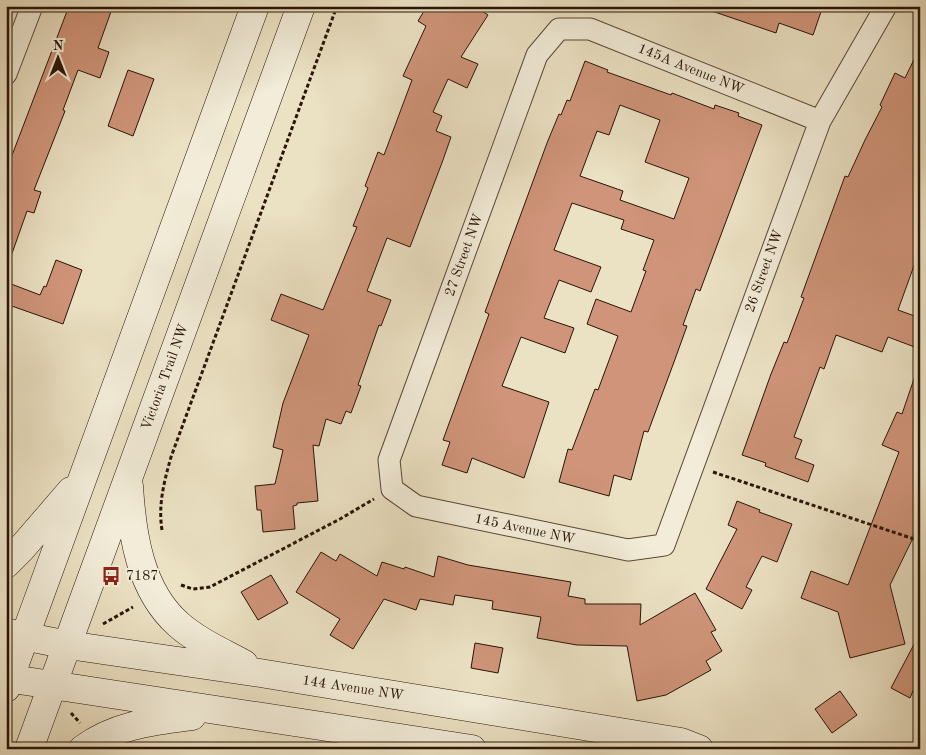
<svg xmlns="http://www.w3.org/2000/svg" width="926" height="755" viewBox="0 0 926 755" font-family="'Old Standard TT',serif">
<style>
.building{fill:#cf9479;stroke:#291405;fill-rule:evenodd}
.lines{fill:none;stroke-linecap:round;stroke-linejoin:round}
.street-casing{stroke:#5a4734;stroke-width:23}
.secondary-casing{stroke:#291405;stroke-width:29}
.path{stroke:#291405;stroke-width:3;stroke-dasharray:4 2.5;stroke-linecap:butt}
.street{stroke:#f2ecd8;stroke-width:21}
.secondary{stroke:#f2ecd8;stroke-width:28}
.labels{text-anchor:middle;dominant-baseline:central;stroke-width:4;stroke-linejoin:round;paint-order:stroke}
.street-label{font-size:14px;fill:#291405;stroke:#f2ecd8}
.poi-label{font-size:14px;fill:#291405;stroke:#f2ecd8;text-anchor:start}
</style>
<rect width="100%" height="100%" fill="#ebe1c3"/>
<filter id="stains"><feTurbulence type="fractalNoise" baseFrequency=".004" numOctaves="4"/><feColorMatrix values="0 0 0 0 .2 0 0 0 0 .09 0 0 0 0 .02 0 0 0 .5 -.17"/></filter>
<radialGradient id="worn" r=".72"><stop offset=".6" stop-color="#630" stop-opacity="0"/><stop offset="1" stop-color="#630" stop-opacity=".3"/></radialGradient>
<!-- building -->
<path class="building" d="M 69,6 L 113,6 L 98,48 L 109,52 L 100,78 L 78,70 L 63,110 L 65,111 L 34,190 L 41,192 L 34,213 L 27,211 L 9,262 L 6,262 L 6,171 Z
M 427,6 L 474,6 L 488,15 L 461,57 L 478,64 L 467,88 L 448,79 L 433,112 L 442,116 L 436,131 L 451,137 L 443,160 L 410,247 L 387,238 L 367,291 L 391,300 L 381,326 L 379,325 L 358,385 L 361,386 L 351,413 L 346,411 L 341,424 L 326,419 L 319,446 L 313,445 L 318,501 L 297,503 L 297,505 L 293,506 L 295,529 L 263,532 L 261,510 L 257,510 L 255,486 L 275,484 L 283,450 L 273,447 L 283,403 L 309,335 L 271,320 L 281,294 L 323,310 L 357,227 L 353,226 L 368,188 L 365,186 L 378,152 L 384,155 L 412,80 L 403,76 L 426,26 L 418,21 Z
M 707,6 L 823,6 L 813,35 L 779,23 L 776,33 L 706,9 Z
M 920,47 L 920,249 L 898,310 L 920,318 L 920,349 L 888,337 L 882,352 L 836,335 L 824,369 L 820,367 L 794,437 L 802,440 L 795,458 L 814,465 L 808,482 L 765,466 L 766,463 L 742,455 L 771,374 L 784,342 L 787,343 L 804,298 L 801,297 L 845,176 L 848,177 L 865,140 L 882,107 L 880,105 L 895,73 L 905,78 Z
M 585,61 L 608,70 L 607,72 L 671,95 L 672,93 L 714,109 L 715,105 L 739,113 L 738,116 L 762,125 L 700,291 L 696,289 L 683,325 L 687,326 L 674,362 L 648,432 L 644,431 L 631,480 L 614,475 L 609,496 L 559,482 L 568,449 L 572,450 L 595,389 L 598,390 L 618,336 L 587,324 L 596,299 L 631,312 L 646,271 L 643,270 L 654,240 L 621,229 L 624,220 L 572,203 L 554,250 L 601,267 L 591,292 L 559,280 L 544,318 L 574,328 L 565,353 L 521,337 L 502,386 L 549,402 L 524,478 L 472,458 L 467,473 L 442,465 L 450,442 L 443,440 L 489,314 L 485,312 L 547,143 L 559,114 L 561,115 L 567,100 L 570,101 ZM 620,105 L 660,120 L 645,162 L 689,178 L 674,219 L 620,200 L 623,191 L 580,176 L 597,131 L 609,135 Z
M 128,70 L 154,79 L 133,136 L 108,126 Z
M 56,260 L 82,270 L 63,324 L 6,304 L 6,282 L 40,295 L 44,286 L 46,287 Z
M 917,370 L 920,370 L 920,519 L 913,538 L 890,585 L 905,644 L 850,658 L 838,612 L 801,598 L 811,571 L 848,585 L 899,452 L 882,445 L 897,412 L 902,414 Z
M 737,501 L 760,510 L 759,512 L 792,524 L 777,562 L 762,556 L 746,587 L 752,590 L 742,609 L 706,589 L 737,529 L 728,525 Z
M 321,552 L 336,561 L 340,554 L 377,576 L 382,562 L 404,569 L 405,567 L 434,577 L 438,556 L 468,565 L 571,582 L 568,596 L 585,599 L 585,604 L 641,604 L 640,625 L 695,593 L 716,630 L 711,632 L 722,651 L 706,661 L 711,670 L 666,695 L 637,701 L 627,646 L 577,645 L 537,638 L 541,617 L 492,609 L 493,601 L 455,595 L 453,605 L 420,599 L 416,610 L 384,599 L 353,649 L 330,635 L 340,619 L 296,592 Z
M 271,575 L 288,603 L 258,620 L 241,592 Z
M 920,633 L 920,695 L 913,691 L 910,698 L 891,688 Z
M 475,643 L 503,648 L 498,673 L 471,668 Z
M 840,691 L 857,715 L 832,733 L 815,709 Z"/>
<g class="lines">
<!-- street casing -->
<g class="street-casing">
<path id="street" d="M 6,74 L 32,6
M 820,121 L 590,29 L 559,29 L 537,55 L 389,460 L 392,489 L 416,506 L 628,550 L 664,545 L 820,121 L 886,6"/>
</g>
<!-- secondary casing -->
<g class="secondary-casing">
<path id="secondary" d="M 129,486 C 132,535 140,590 178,624 C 197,641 222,652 244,664
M 6,564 L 21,549 L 71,491
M 8,633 L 68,645 L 260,673 L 681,742 L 699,749
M 6,678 L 472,749
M 6,688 L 255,6
M 29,749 L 301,6
M 83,749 C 115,725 153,721 192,716"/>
</g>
<!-- path -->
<path class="path" d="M 713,472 L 920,541
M 162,530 C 158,505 164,482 171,457 L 337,6
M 181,585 L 193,589 L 210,587 L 340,519 L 374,499
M 103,624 L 133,607
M 71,713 L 80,723"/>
<!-- street -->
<use href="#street" class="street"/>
<!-- secondary -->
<use href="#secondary" class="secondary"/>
</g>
<!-- icons -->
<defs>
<g id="bus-bare" transform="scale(1.5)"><path d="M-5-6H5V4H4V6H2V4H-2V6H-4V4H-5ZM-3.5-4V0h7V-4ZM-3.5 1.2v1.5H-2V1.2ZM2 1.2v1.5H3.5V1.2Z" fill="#8f2418" stroke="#f2ecd8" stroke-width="2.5" paint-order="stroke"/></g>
</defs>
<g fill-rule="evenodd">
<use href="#bus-bare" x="111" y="576"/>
</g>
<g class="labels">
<!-- street labels -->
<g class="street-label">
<text transform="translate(691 69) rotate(22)">145A Avenue NW</text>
<text transform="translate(464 255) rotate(-70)">27 Street NW</text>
<text transform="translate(764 271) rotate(-70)">26 Street NW</text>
<text transform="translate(165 377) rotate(-70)">Victoria Trail NW</text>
<text transform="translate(525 529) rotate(12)">145 Avenue NW</text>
<text transform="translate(353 688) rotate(9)">144 Avenue NW</text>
</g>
<!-- poi labels -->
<g class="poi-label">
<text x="126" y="576">7187</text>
</g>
</g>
<!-- margin -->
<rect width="926" height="755" fill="none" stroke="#ebe1c3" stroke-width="25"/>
<rect x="8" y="8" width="911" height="740" fill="none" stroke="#291405" stroke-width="2.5"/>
<rect x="12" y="12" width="901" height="730" fill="none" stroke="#291405"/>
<!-- north arrow -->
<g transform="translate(58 58)" stroke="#f2ecd8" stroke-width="4" paint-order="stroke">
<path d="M0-4L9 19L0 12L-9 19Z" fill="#291405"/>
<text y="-8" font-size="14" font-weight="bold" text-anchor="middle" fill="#291405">N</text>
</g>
<rect width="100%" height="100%" filter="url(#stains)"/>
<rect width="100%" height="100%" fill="url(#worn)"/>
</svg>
